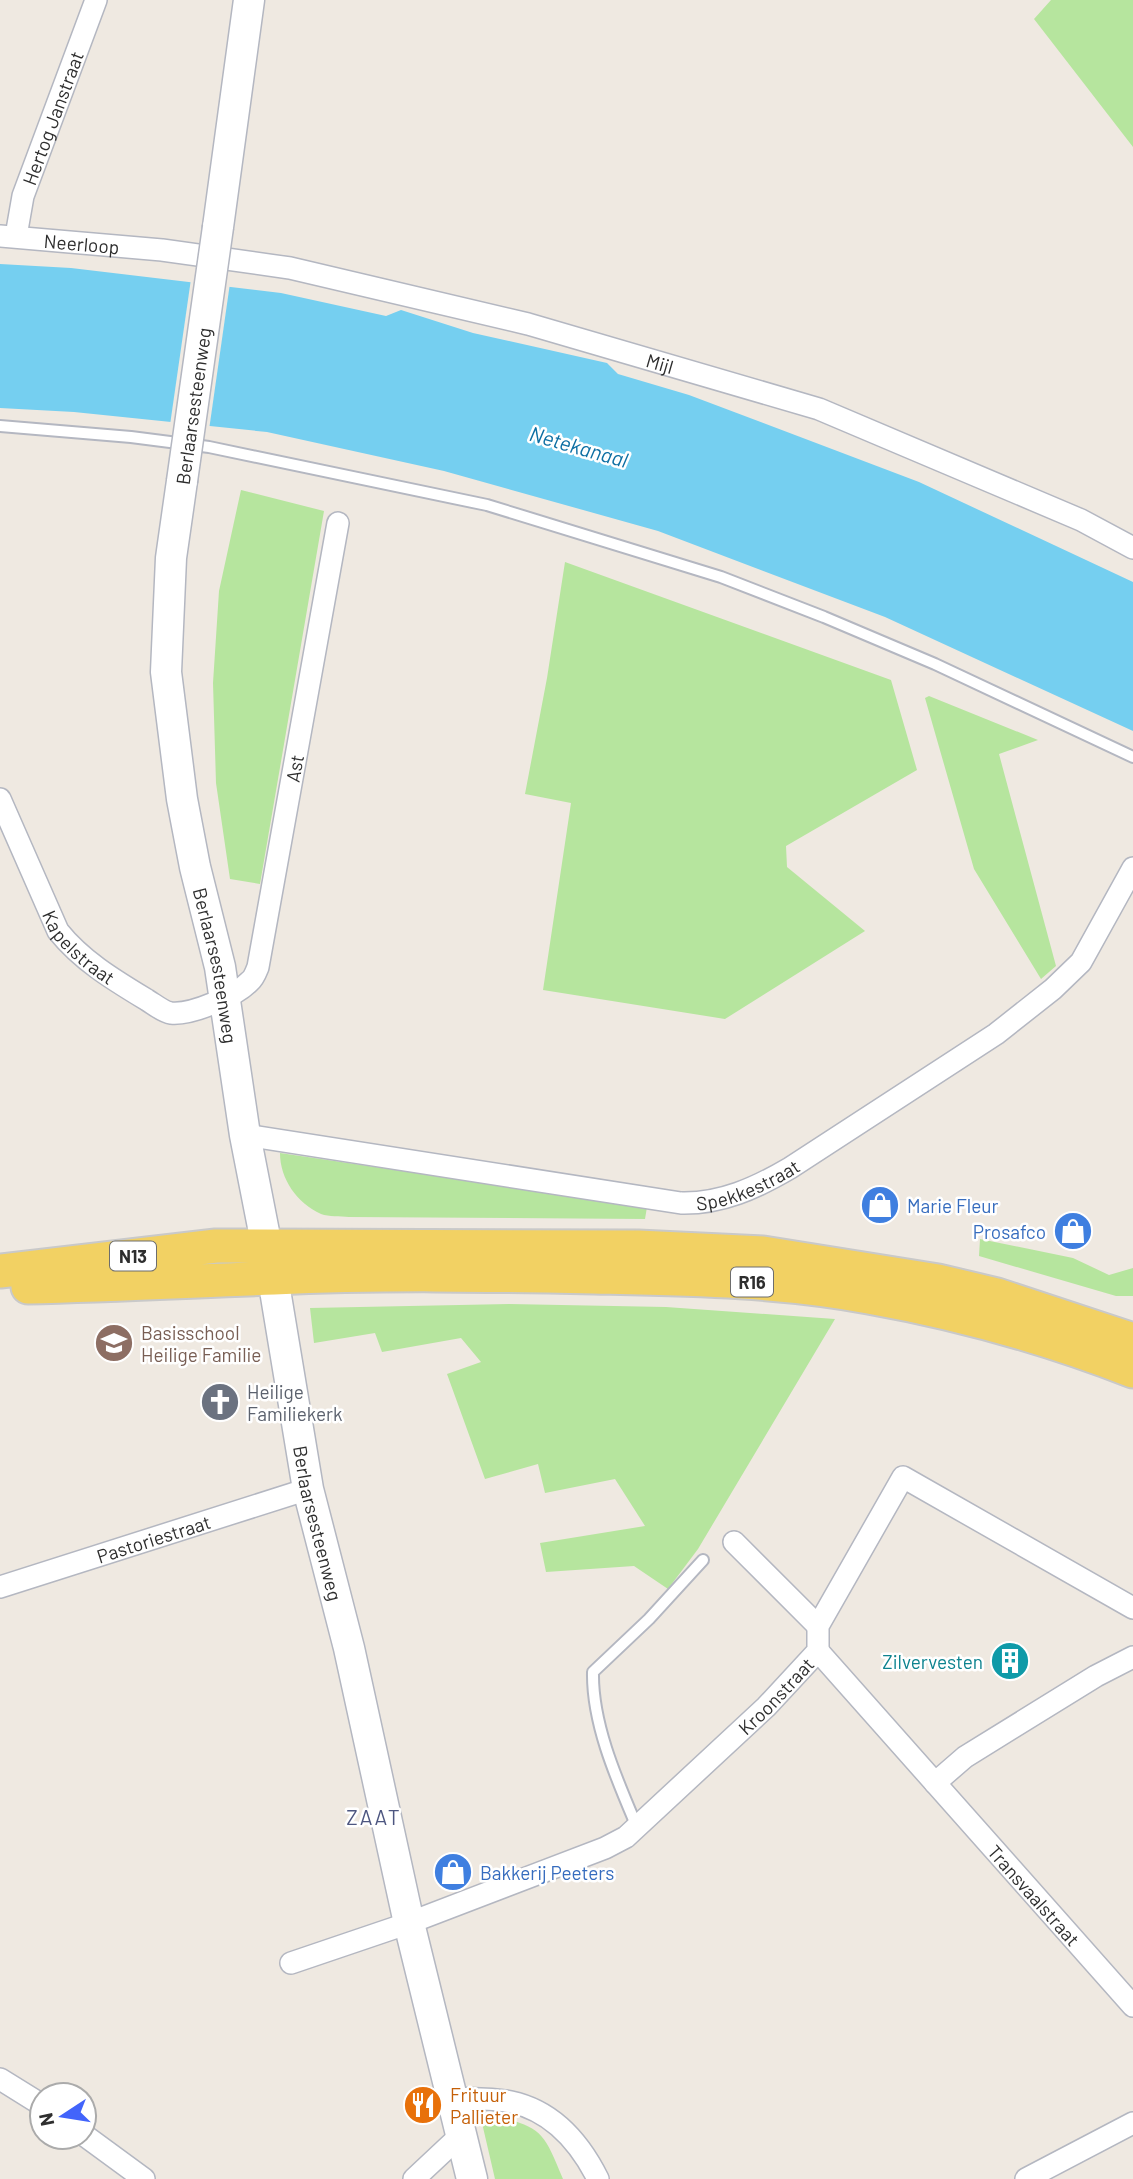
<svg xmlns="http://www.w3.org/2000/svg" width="1133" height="2179" viewBox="0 0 1133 2179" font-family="Barlow,sans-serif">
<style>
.green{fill:#b6e59e}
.water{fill:#75cff0}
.pier{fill:#efe9e1}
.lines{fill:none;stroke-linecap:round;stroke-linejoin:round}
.lane-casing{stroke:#b4b7c1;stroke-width:14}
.street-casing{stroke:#b4b7c1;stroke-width:24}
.secondary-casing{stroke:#b4b7c1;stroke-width:33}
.primary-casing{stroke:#c9c9c9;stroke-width:37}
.lane{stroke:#fff;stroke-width:10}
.street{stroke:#fff;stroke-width:21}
.secondary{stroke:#fff;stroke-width:30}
.primary{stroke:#f2d163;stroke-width:33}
.secondary-bridge-casing{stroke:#b4b7c1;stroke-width:33;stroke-linecap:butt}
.secondary-bridge{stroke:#fff;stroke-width:30}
.labels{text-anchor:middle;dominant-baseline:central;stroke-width:5;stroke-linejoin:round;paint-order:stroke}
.shield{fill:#fff;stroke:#6d6d6d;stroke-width:2}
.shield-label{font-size:18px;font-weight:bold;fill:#2e2e2e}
.street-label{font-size:19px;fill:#2e2e2e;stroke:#fff}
.shop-label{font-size:19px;fill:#366cbe;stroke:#fff;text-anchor:start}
.education-label{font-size:19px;fill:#785e54;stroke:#fff;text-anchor:start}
.worship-label{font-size:19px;fill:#5b616d;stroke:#fff;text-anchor:start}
.culture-label{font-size:19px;fill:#0d838f;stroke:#fff;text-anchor:end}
.food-label{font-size:19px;fill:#c56008;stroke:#fff;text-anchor:start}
.water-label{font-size:21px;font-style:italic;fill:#0d6fa3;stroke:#fff}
.neighbourhood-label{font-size:21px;letter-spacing:2px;fill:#4d5680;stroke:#fff}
</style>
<rect width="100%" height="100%" fill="#efe9e1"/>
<!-- green -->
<path class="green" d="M 1051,0 L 1133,0 L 1133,147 L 1034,19 Z
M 241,490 L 324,511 L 260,884 L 230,879 L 216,783 L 213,683 L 219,591 Z
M 565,562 L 891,680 L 917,770 L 786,846 L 787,867 L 865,931 L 725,1019 L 543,990 L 571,803 L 525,794 L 547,678 Z
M 929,696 L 1038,740 L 999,754 L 1056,966 L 1041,979 L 974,869 L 925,698 Z
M 280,1153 L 647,1207 L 645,1219 L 349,1217 C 340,1216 329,1217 321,1214 C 297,1203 280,1179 280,1153 Z
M 980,1239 L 1073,1258 L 1109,1275 L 1133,1268 L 1133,1296 L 1116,1296 L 979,1256 Z
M 509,1304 L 666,1307 L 835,1319 L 698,1549 L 668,1589 L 634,1566 L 546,1572 L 540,1543 L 645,1526 L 615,1479 L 545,1493 L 538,1464 L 485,1479 L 447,1374 L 481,1362 L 461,1338 L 382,1352 L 375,1333 L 314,1343 L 310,1308 Z
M 487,2113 C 541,2128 542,2127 563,2179 L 495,2179 L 482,2123 L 483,2116 Z"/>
<!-- water -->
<path class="water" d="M 0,264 L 71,268 L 281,293 L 386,316 L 401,310 L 473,333 L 607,363 L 618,374 L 689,395 L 919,482 L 1133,582 L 1133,731 L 885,617 L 658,531 L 444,471 L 267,432 L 74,412 L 0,408 Z"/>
<!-- pier -->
<path class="pier" d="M 191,279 L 230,283 L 209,430 L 170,425 Z"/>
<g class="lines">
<!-- lane casing -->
<g class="lane-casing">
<path id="lane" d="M 0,426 L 131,437 L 209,447 L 487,505 L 721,577 L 824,617 L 935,664 L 1133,757
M 637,1827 C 617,1780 592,1724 593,1672 L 649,1619 L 703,1560"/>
</g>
<!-- street casing -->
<g class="street-casing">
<g id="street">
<path id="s1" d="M 0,236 L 162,250 L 290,268 L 528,324 L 819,409 L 1081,520 L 1133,548"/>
<path id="s2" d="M 16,236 L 23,196 L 96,0"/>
<path id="s3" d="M 0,799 L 58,931 C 82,961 114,980 147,1000 C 154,1004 163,1012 171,1013 C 192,1015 236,996 250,981 C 254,978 256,972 258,967 L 338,523"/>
<path id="s4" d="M 245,1135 L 681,1203 C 721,1204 756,1188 790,1168 L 996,1034 L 1053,989 L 1081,962 L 1133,868"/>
<path d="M 734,1542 L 818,1626"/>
<path id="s5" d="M 0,1587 L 308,1489"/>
<path id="s6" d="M 818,1651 L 1133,2006"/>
<path d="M 935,1783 L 965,1757 L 1096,1676 L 1133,1657"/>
<path id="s7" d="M 291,1963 L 409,1923 L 605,1848 L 626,1837 L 766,1707 L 818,1651 L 818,1626 L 903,1477 L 1133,1608"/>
<path d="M 0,2079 L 42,2105"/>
<path d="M 451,2098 C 471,2099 492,2098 511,2102 C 553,2111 580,2143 598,2179"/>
<path d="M 84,2135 L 144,2179"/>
<path d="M 414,2179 L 462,2134"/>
<path d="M 1026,2179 L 1133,2123"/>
</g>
</g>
<!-- secondary casing -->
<g class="secondary-casing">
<g id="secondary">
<path d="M 218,227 L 249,0"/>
<path id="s8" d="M 182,481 L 171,558 L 166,672 L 182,799 L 195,867 L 220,967 L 245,1135 L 273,1278 L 308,1489 L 349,1648 L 409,1923 L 472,2179"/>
</g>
</g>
<!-- primary casing -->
<g class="primary-casing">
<path id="primary" d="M 0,1271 L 216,1246 L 638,1247 L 763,1253 L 938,1281 L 997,1295 L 1133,1340
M 28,1287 C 110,1285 192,1281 274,1278 C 381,1273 488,1275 594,1277 C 686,1279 778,1280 869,1297 C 959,1313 1048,1338 1133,1371"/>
</g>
<!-- lane -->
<use href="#lane" class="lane"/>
<!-- street -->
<use href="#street" class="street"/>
<!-- secondary -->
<use href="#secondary" class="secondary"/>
<!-- primary -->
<use href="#primary" class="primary"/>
<!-- secondary-bridge casing -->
<g class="secondary-bridge-casing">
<path id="secondary-bridge" d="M 182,481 L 218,227"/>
</g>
<!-- secondary-bridge -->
<use href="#secondary-bridge" class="secondary-bridge"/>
</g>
<!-- icons -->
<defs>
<g id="shop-disc" transform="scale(2.0125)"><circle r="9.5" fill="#3f7fe0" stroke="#fff"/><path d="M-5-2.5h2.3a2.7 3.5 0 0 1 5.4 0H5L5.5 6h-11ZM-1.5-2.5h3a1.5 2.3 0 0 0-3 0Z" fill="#fff"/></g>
<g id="school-disc" transform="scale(2.0125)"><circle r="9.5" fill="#8d6e63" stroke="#fff"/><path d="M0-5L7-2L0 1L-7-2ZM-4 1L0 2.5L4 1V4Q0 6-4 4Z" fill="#fff"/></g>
<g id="church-disc" transform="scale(2.0125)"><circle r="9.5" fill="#6b7280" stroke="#fff"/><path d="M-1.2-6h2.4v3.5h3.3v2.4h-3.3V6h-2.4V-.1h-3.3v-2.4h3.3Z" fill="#fff"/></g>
<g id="building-disc" transform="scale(2.0125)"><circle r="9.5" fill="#0f9aa8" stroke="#fff"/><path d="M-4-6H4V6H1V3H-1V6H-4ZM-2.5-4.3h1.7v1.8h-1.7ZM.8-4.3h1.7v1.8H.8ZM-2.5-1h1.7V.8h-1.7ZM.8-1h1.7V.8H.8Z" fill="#fff"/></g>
<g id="restaurant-disc" transform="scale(2.0125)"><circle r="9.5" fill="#e8710a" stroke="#fff"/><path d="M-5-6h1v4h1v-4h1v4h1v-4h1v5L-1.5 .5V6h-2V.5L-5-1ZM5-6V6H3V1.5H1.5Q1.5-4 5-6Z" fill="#fff"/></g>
</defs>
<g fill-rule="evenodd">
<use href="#shop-disc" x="880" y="1205"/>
<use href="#shop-disc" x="1073" y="1231"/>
<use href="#school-disc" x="114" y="1343"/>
<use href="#church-disc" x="220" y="1402"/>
<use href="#building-disc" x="1010" y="1661"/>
<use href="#shop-disc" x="453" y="1872"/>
<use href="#restaurant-disc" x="423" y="2105"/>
</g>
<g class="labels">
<!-- shield labels -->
<g class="shield">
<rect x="110" y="1241.5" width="46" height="29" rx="5"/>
<rect x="731" y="1267.5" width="42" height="29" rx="5"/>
</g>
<g class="shield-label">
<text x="133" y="1256">N13</text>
<text x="752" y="1282">R16</text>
</g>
<!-- street labels -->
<g class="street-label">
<text stroke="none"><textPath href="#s2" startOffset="124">Hertog Janstraat</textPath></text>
<text stroke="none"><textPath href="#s1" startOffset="82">Neerloop</textPath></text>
<text stroke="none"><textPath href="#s1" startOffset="674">Mijl</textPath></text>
<text transform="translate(193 406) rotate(-82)">Berlaarsesteenweg</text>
<text stroke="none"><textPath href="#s3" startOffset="590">Ast</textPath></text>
<text stroke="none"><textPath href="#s3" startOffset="170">Kapelstraat</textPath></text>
<text stroke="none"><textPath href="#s8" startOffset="490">Berlaarsesteenweg</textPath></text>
<text stroke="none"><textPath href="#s4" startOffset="511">Spekkestraat</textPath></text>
<text stroke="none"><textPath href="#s8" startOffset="1057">Berlaarsesteenweg</textPath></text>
<text stroke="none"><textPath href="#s5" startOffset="161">Pastoriestraat</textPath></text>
<text stroke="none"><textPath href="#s7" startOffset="564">Kroonstraat</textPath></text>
<text stroke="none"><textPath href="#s6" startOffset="326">Transvaalstraat</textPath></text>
</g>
<!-- shop labels -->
<g class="shop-label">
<text x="907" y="1205">Marie Fleur</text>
<text x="1046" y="1231" text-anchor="end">Prosafco</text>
<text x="480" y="1872">Bakkerij Peeters</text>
</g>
<!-- education labels -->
<g class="education-label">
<text x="141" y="1332">Basisschool<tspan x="141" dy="22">Heilige Familie</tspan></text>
</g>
<!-- worship labels -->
<g class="worship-label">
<text x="247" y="1391">Heilige<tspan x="247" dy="22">Familiekerk</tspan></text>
</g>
<!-- culture labels -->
<g class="culture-label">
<text x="983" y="1661">Zilvervesten</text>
</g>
<!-- food labels -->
<g class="food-label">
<text x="450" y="2094">Frituur<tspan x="450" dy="22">Pallieter</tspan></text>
</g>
<!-- water labels -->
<g class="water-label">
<text transform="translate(579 446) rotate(16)">Netekanaal</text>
</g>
<!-- neighbourhood labels -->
<g class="neighbourhood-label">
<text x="374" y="1816">ZAAT</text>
</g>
</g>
<!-- north arrow -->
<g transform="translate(63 2116) rotate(258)"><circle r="33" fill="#ffffff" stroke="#ababab" stroke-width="2"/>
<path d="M0-5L12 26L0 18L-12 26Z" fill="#4264fb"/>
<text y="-10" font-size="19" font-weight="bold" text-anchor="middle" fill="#2e2e2e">N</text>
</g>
</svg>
